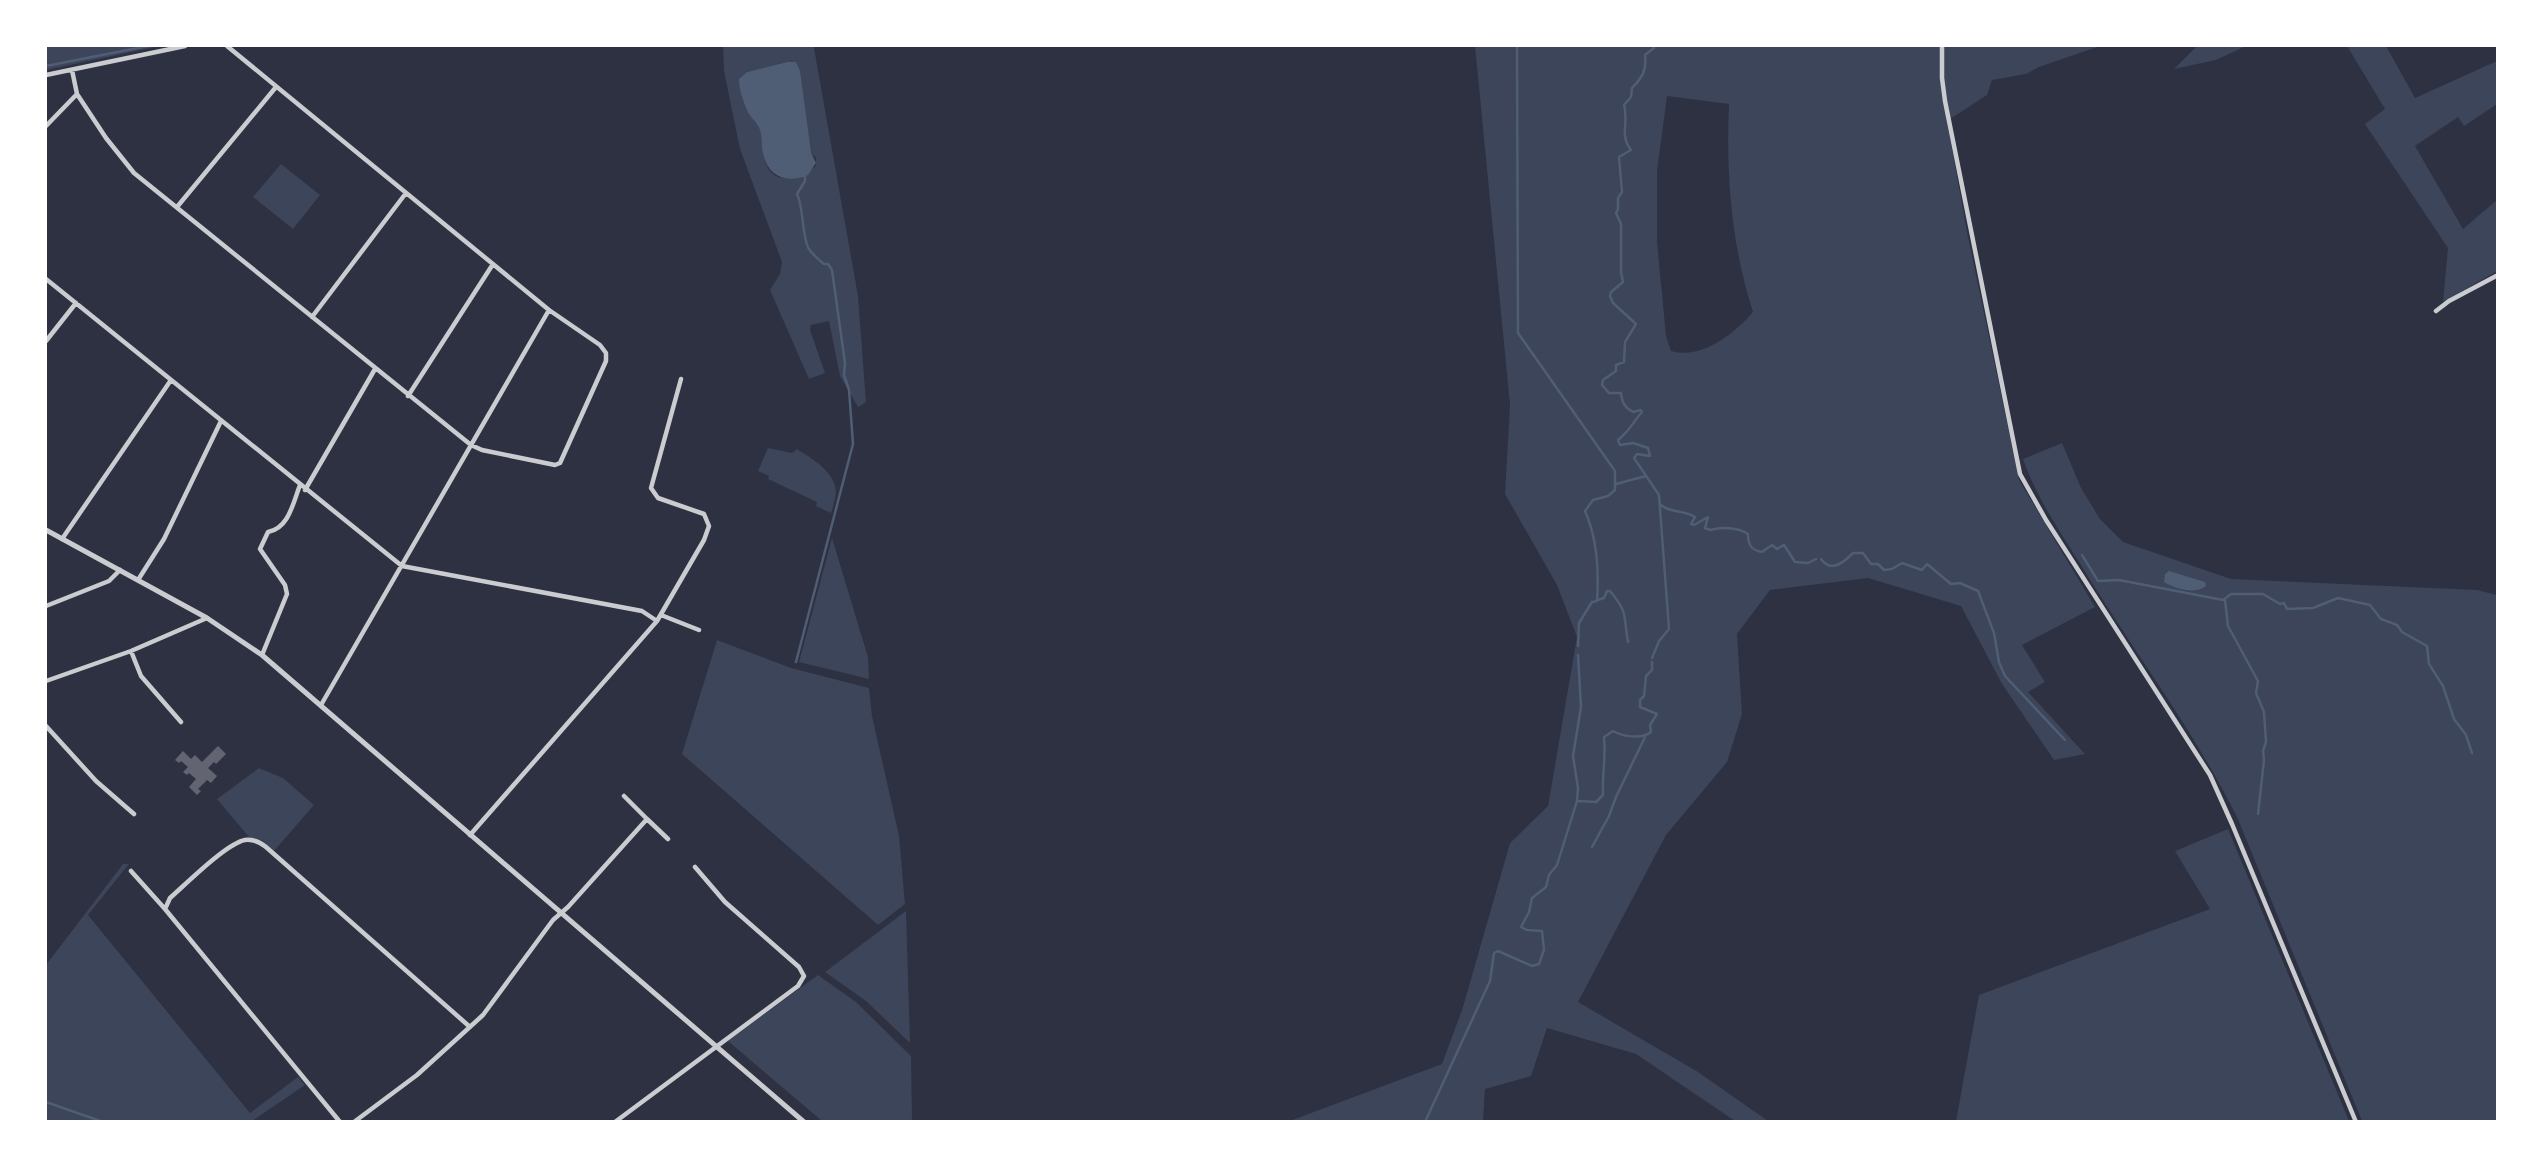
<svg xmlns="http://www.w3.org/2000/svg" width="2543" height="1167" viewBox="0 0 2543 1167" font-family="Poppins,sans-serif">
<style>
.green{fill:#3c4559;fill-rule:evenodd}
.water{fill:#4f5d75}
.lines{fill:none;stroke-linecap:round;stroke-linejoin:round}
.stream{stroke:#4f5d75;stroke-width:2.5}
.building{fill:#626471}
.minor{stroke:#caccd0;stroke-width:4.5}
.tertiary{stroke:#caccd0;stroke-width:5}
</style>
<rect width="100%" height="100%" fill="#2d3142"/>
<!-- green -->
<path class="green" d="M 46,46 L 160,46 L 46,70 Z
M 723,46 L 814,46 L 814,48 L 858,296 L 866,402 L 858,407 L 840,376 L 829,321 L 811,325 L 810,330 L 825,373 L 809,379 L 770,290 L 780,274 L 782,262 L 740,149 L 724,71 ZM 787,62 L 796,62 L 811,152 L 816,158 L 816,166 C 794,182 769,187 763,153 C 762,147 764,142 762,137 C 759,121 742,109 743,93 C 743,86 746,79 747,72 Z
M 1475,46 L 2100,46 L 2039,67 L 2026,74 L 1992,80 L 1987,95 L 1947,121 L 1967,232 L 2019,480 L 2095,607 L 2022,645 L 2045,682 L 2028,692 L 2085,754 L 2054,760 L 2002,684 L 1961,606 L 1868,578 L 1770,590 L 1737,634 L 1742,714 L 1727,762 L 1666,835 L 1578,1002 L 1698,1072 L 1768,1121 L 1735,1121 L 1636,1054 L 1547,1028 L 1531,1076 L 1485,1089 L 1483,1121 L 1287,1122 L 1442,1064 L 1463,1007 L 1510,843 L 1548,806 L 1577,637 L 1557,585 L 1505,494 L 1510,405 ZM 1667,96 L 1729,104 C 1726,175 1731,244 1753,312 C 1734,334 1701,360 1671,351 L 1666,336 L 1657,241 L 1657,171 Z
M 2197,46 L 2246,46 L 2216,60 L 2174,69 Z
M 2347,46 L 2386,46 L 2415,98 L 2497,61 L 2497,104 L 2464,126 L 2458,117 L 2415,146 L 2463,229 L 2497,200 L 2497,271 L 2443,302 L 2448,248 L 2365,124 L 2385,109 Z
M 281,164 L 320,195 L 293,229 L 253,197 Z
M 2062,443 L 2081,488 L 2100,519 L 2123,542 L 2231,579 L 2477,590 L 2497,595 L 2497,1121 L 2362,1121 L 2237,817 C 2192,727 2131,648 2079,562 C 2058,529 2036,496 2023,459 Z
M 768,448 L 792,453 L 797,449 C 812,459 833,470 836,490 C 836,497 833,507 831,513 L 816,506 L 817,502 L 768,479 L 769,476 L 758,471 Z
M 832,538 L 868,657 L 869,679 L 799,662 Z
M 717,640 L 791,668 L 869,688 L 872,716 L 899,836 L 905,904 L 878,925 L 682,754 Z
M 259,768 L 283,778 L 314,805 L 274,851 L 263,841 L 249,837 L 217,799 Z
M 2228,829 L 2349,1121 L 1956,1121 L 1979,995 L 2210,909 L 2175,851 Z
M 123,864 L 129,864 L 88,915 L 250,1113 L 298,1077 L 305,1085 L 252,1121 L 46,1121 L 46,965 Z
M 906,911 L 910,1043 L 866,1001 L 825,972 Z
M 818,975 L 856,1002 L 911,1056 L 912,1121 L 822,1121 L 728,1041 Z"/>
<!-- water -->
<path class="water" d="M 787,62 L 796,62 L 800,71 L 811,152 L 816,163 L 808,175 C 787,184 768,177 763,154 C 761,145 763,137 759,128 C 756,121 749,116 747,110 C 743,101 739,89 739,79 L 747,72 Z
M 2169,571 L 2205,582 L 2206,586 C 2195,595 2176,589 2164,582 L 2165,574 Z"/>
<g class="lines">
<!-- stream -->
<path class="stream" d="M 1517,46 L 1518,333 L 1615,471 L 1615,490 L 1608,496 L 1593,500 L 1585,511 C 1597,538 1599,572 1597,601 L 1592,602 L 1579,623 L 1578,646
M 46,66 L 148,46
M 1616,484 L 1646,476
M 1661,505 C 1670,513 1684,510 1695,517 L 1691,524 L 1694,525 L 1708,517 L 1705,528 L 1710,530 C 1722,527 1738,527 1748,534 C 1748,545 1751,550 1762,552 L 1772,545 L 1777,549 L 1784,545 L 1795,562 L 1808,563 L 1816,559
M 2082,555 L 2098,581 L 2119,580 L 2223,600 L 2231,594 L 2263,594 L 2280,604 L 2284,603 L 2287,609 L 2313,608 L 2338,598 L 2370,605 L 2381,619 L 2397,625 L 2402,632 L 2427,646 L 2429,664 L 2443,686 L 2454,719 L 2466,735 L 2472,753
M 1821,559 C 1831,573 1843,563 1853,553 L 1863,553 L 1871,564 L 1878,564 L 1884,570 L 1892,569 L 1902,563 L 1922,570 L 1927,564 L 1951,584 L 1960,583 L 1978,591 L 1994,633 L 1999,662 L 2005,676 L 2065,740
M 1598,600 L 1604,598 L 1607,591 L 1610,591 C 1629,614 1623,615 1628,642
M 2225,600 L 2228,626 L 2258,681 L 2256,693 L 2264,712 L 2266,742 L 2263,751 L 2264,760 L 2258,814
M 1652,658 L 1659,641 L 1669,629 L 1659,495 L 1634,458 L 1637,454 L 1650,456 L 1648,448 L 1633,443 L 1620,445 L 1618,440 C 1629,432 1633,422 1642,412 L 1641,410 L 1633,412 C 1624,407 1622,402 1621,393 L 1609,393 L 1602,385 L 1603,380 L 1616,371 L 1616,365 L 1624,362 L 1625,342 L 1636,324 L 1613,303 L 1610,296 L 1611,292 L 1623,282 L 1621,272 L 1621,224 L 1616,213 L 1618,209 L 1618,198 L 1622,192 L 1619,157 L 1631,150 C 1619,135 1629,122 1624,105 L 1631,97 L 1632,88 C 1642,78 1647,70 1645,55 L 1654,48 L 1653,46
M 796,662 L 853,444 L 849,390 L 844,375 L 845,363 L 832,270 L 828,264 L 824,264 C 818,259 813,255 809,249 C 802,239 804,208 797,194 L 805,181 L 805,176
M 1577,801 L 1578,788 L 1573,756 L 1581,707 L 1578,655
M 1592,847 L 1609,816 L 1616,797 L 1645,737
M 46,1102 L 103,1122
M 1425,1122 L 1490,981 L 1494,953 L 1498,951 L 1532,966 L 1539,964 L 1544,950 L 1542,931 L 1527,930 L 1521,927 L 1529,912 L 1532,898 L 1546,887 L 1549,875 L 1557,865 L 1577,801 L 1596,802 L 1603,795 C 1602,775 1606,757 1604,737 L 1613,731 C 1623,737 1642,739 1651,732 L 1650,725 L 1657,714 L 1640,707 L 1640,700 L 1644,696 L 1646,676 L 1652,670 L 1652,662"/>
</g>
<!-- building -->
<path class="building" d="M 218,746 L 226,754 L 216,764 L 214,762 L 208,768 L 217,776 L 211,783 L 207,780 L 198,789 L 201,791 L 197,795 L 189,787 L 196,779 L 189,773 L 187,775 L 183,772 L 188,767 L 181,761 L 179,763 L 175,760 L 183,751 L 191,759 L 195,755 L 202,762 Z"/>
<g class="lines">
<!-- minor -->
<path class="minor" d="M 1942,46 L 1942,78 L 1945,101 L 2020,474 L 2046,520 L 2210,775 L 2232,824 L 2356,1122
M 72,70 L 77,94 L 106,138 L 134,173 L 471,445 L 482,450 L 555,465 L 560,463 L 606,361 L 606,353 L 600,345 L 549,310 L 227,46
M 46,75 L 185,46
M 46,126 L 77,94
M 177,207 L 276,87
M 46,279 L 402,566 L 642,611 L 657,621
M 2436,311 L 2449,301 L 2498,275
M 312,317 L 406,193
M 46,341 L 76,303
M 408,396 L 493,264
M 305,490 L 375,369
M 62,539 L 171,380
M 138,580 L 164,539 L 221,421
M 46,606 L 109,581 L 120,570
M 661,615 L 699,630
M 131,651 L 141,676 L 181,722
M 262,655 L 287,594 L 285,585 L 260,549 L 268,532 C 289,528 293,503 300,485
M 46,681 L 131,651 L 207,618
M 321,705 L 549,310
M 46,726 L 96,781 L 134,814
M 647,819 L 668,839
M 470,835 L 657,621 L 704,540 L 709,526 L 704,514 L 658,498 L 651,488 L 681,379
M 131,871 L 165,909 L 340,1122
M 165,909 L 170,898 C 186,884 227,843 245,840 C 254,839 260,842 266,847 L 470,1027
M 354,1122 L 417,1075 L 483,1015 L 553,920 L 568,907 L 647,819 L 624,796
M 615,1122 L 798,986 L 804,976 L 799,967 L 725,902 L 695,867"/>
<!-- tertiary -->
<path class="tertiary" d="M 46,530 L 207,618 L 262,655 L 804,1122"/>
</g>
<!-- border -->
<rect width="2543" height="1167" fill="none" stroke="#ffffff" stroke-width="94"/>
</svg>
